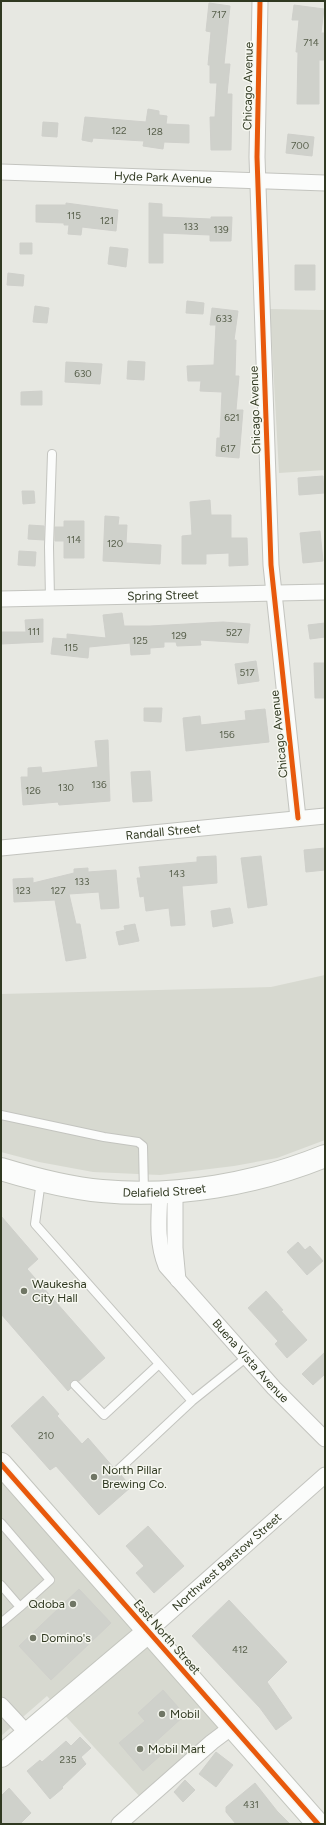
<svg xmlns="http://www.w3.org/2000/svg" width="326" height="1825" viewBox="0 0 326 1825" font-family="Figtree,sans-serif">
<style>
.built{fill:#d7d9d0}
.building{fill:#cfd1cb;stroke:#cfd0cb}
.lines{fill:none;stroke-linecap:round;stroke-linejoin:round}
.lane-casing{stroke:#c3c4bf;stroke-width:10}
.street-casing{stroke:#c3c4bf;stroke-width:17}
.secondary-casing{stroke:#c3c5be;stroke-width:24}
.lane{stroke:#fbfcfb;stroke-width:8}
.street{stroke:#fbfcfb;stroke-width:15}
.secondary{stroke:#fbfcfb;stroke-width:22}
.cycleway-casing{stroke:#f6f7f0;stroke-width:8}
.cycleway{stroke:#e8590c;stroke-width:5}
.poi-dot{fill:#707665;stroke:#f6f7f0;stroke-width:1.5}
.labels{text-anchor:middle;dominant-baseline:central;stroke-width:3;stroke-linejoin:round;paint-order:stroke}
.number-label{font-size:10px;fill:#58604c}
.street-label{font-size:12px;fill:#303921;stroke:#f6f7f0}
.poi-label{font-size:12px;fill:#303921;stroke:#f6f7f0;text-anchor:start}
</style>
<rect width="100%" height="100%" fill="#e7e8e2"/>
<!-- built -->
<path class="built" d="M 270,309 L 325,310 L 325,470 L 279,473 Z
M 325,975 L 325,1140 L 277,1158 L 234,1166 L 160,1175 L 93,1172 L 39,1162 L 1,1152 L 1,994 L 271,987 Z
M 1,1481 L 219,1729 L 141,1798 L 47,1696 L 1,1736 Z"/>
<!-- building -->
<path class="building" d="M 209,3 L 230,6 L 224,64 L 230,64 L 227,94 L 232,94 L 231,150 L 211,150 L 210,117 L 215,117 L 217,83 L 210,83 L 210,65 L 208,65 L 211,32 L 206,31 Z
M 294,5 L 324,9 L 321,33 L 325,33 L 325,60 L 319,60 L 319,104 L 297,104 L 298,52 L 296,52 L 299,20 L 292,20 Z
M 148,109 L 159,111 L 159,115 L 167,116 L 166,124 L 189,125 L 189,143 L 164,142 L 163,149 L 143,146 L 144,141 L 93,138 L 92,142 L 82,140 L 85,117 L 146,122 Z
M 43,122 L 58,123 L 57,137 L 42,136 Z
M 288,134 L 314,137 L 312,156 L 286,153 Z
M 66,203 L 118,210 L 116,231 L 82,227 L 81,235 L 68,234 L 69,225 L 64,225 L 64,223 L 36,222 L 36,205 L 66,205 Z
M 149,203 L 162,204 L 162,217 L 211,219 L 211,217 L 232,217 L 231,241 L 210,241 L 210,235 L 163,233 L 163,263 L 149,263 Z
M 20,243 L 32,243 L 32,254 L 20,254 Z
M 110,247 L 128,249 L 126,267 L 108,264 Z
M 295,265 L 315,265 L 315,290 L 295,290 Z
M 8,273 L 24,275 L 23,286 L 7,285 Z
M 187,301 L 204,303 L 203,314 L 186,313 Z
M 35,306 L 49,308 L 47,323 L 33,322 Z
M 212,308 L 238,311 L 234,340 L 236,340 L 235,376 L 239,376 L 236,410 L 243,410 L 239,458 L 216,456 L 217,438 L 220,438 L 222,392 L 200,391 L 201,381 L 188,381 L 187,366 L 214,365 L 216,325 L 210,325 Z
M 128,361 L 145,362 L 144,380 L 127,379 Z
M 66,362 L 102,364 L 100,384 L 65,382 Z
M 42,391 L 42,405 L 21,405 L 21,392 Z
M 323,476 L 324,493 L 299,495 L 298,478 Z
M 22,491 L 34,491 L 35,503 L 23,504 Z
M 210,500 L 211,515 L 231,515 L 231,538 L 247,538 L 248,565 L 229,566 L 229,553 L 206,554 L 206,564 L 182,564 L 182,536 L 192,535 L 190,502 Z
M 105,516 L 119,517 L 118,525 L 127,525 L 126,543 L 161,545 L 160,564 L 103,561 Z
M 64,521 L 84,521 L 84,558 L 64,558 L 64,541 L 55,541 L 55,527 L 64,527 Z
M 29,525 L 44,526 L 44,540 L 28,539 Z
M 320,531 L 323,561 L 303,563 L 300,533 Z
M 19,551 L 36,552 L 35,566 L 18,565 Z
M 122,613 L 124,626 L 150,626 L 223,622 L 250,624 L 248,643 L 200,640 L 201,645 L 177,646 L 176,642 L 164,642 L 164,647 L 150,648 L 150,654 L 131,655 L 130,643 L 89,647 L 88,658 L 51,654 L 53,638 L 67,639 L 67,634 L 106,638 L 103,615 Z
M 43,619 L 43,642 L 1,644 L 1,632 L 26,632 L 25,620 Z
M 325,623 L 325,637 L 310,639 L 308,625 Z
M 256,661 L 259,681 L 238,684 L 235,664 Z
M 314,663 L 325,663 L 325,698 L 315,698 Z
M 144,708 L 162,708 L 161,722 L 144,721 Z
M 265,709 L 269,742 L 186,751 L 183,718 L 200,716 L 201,725 L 246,720 L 245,711 Z
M 108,740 L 110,801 L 59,805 L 58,802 L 23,805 L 21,777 L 28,777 L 28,768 L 41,767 L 42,773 L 98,767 L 95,741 Z
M 150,771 L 152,801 L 133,802 L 131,772 Z
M 325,848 L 325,870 L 306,872 L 304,850 Z
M 216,856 L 217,883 L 182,886 L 185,925 L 171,926 L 169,908 L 146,911 L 144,896 L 140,897 L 137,878 L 141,878 L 139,867 L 197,862 L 197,857 Z
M 261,856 L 267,905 L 248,908 L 241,858 Z
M 88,868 L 88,872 L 116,870 L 119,908 L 101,909 L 99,892 L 69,894 L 76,924 L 80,924 L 86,958 L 66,961 L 55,900 L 14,902 L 13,879 L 33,878 L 33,883 L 74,873 L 74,869 Z
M 230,908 L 233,923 L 213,927 L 211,911 Z
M 135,924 L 139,941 L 119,945 L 116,932 L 125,930 L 124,926 Z
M 1,1216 L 38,1259 L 27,1269 L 105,1358 L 79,1381 L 76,1380 L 71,1381 L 70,1384 L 71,1388 L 68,1391 L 1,1314 Z
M 298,1242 L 305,1250 L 310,1246 L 323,1261 L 307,1275 L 287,1252 Z
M 266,1291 L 283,1310 L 281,1311 L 307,1340 L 287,1358 L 275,1344 L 278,1341 L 248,1308 Z
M 325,1352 L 325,1374 L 313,1385 L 302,1374 Z
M 43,1396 L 59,1414 L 57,1416 L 82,1444 L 88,1438 L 113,1467 L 112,1470 L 113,1474 L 116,1476 L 121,1475 L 131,1487 L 99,1515 L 56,1466 L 50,1470 L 11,1426 Z
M 148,1526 L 184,1566 L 154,1593 L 136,1573 L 144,1566 L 126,1546 Z
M 79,1589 L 111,1623 L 51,1680 L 19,1646 Z
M 229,1600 L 287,1662 L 267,1682 L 292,1718 L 276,1730 L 260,1708 L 192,1636 Z
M 163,1690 L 185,1715 L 152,1745 L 161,1755 L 143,1771 L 119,1743 L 145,1721 L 138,1713 Z
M 80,1737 L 91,1748 L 81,1757 L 86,1764 L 62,1787 L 63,1788 L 50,1799 L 27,1771 L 40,1760 L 42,1762 L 66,1741 L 71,1746 Z
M 216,1752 L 233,1765 L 216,1787 L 199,1774 Z
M 185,1780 L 195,1790 L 183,1802 L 174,1792 Z
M 255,1783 L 277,1811 L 290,1824 L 236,1824 L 226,1812 L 226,1807 Z
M 9,1788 L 31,1813 L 20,1824 L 1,1824 L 1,1796 Z"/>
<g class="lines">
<!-- lane casing -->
<g class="lane-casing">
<path id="lane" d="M 50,599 L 49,547 L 52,454
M 1,1115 L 104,1137 L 138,1142 L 143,1146 L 144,1193
M 41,1181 L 35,1224 L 192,1401
M 75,1385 L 104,1415 L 159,1364
M 117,1471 L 192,1401 L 247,1357
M 1,1523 L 50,1580 L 20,1607
M 1,1585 L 20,1607 L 1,1623"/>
</g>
<!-- street casing -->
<g class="street-casing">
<g id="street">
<path d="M 260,1 L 257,157 L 271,565 L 298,818"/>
<path id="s1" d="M 1,172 L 325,183"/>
<path id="s2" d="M 1,599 L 325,592"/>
<path id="s3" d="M 1,848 L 325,816"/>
<path d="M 175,1191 L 175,1248 L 178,1280"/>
<path id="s4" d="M 160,1192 C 159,1217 156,1242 166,1266 L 274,1388 L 325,1439"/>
<path id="s5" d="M 149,1631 L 325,1475"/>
<path d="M 1,1705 L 27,1733"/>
<path d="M 119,1824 L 212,1742 L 232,1727"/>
</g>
</g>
<!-- secondary casing -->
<g class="secondary-casing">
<g id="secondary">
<path id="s6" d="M 1,1169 C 34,1179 67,1188 102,1191 C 177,1198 256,1184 325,1156"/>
<path d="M 1,1464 L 318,1824"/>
<path d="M 1,1756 L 149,1631"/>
</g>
</g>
<!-- lane -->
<use href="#lane" class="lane"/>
<!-- street -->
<use href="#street" class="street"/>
<!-- secondary -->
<use href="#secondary" class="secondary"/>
<!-- cycleway casing -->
<g class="cycleway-casing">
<path id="cycleway" d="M 260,1 L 257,157 L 271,565 L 298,818
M 1,1464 L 318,1824"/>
</g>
<!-- cycleway -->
<use href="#cycleway" class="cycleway"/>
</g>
<!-- markers -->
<g class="poi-dot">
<circle cx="24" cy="1291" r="4"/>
<circle cx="94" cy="1477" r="4"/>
<circle cx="73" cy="1604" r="4"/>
<circle cx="33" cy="1638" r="4"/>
<circle cx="162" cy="1714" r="4"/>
<circle cx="140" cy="1749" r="4"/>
</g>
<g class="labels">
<!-- number labels -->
<g class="number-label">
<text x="219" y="14">717</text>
<text x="311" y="42">714</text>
<text x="119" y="130">122</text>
<text x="155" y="131">128</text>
<text x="300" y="145">700</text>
<text x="74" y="215">115</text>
<text x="107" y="220">121</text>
<text x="191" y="226">133</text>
<text x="221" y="229">139</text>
<text x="224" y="318">633</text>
<text x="83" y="373">630</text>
<text x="232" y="417">621</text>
<text x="228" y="448">617</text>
<text x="74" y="539">114</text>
<text x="115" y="543">120</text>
<text x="34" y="631">111</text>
<text x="234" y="632">527</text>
<text x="179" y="635">129</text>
<text x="140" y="640">125</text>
<text x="71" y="647">115</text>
<text x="247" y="672">517</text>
<text x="227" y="734">156</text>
<text x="99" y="784">136</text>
<text x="66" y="787">130</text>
<text x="33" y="790">126</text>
<text x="177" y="873">143</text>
<text x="82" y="881">133</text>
<text x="23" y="890">123</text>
<text x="58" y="890">127</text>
<text x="46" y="1435">210</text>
<text x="240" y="1649">412</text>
<text x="68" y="1759">235</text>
<text x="251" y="1804">431</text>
</g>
<!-- street labels -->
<g class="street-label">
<text transform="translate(248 86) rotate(-89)">Chicago Avenue</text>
<text stroke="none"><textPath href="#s1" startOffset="162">Hyde Park Avenue</textPath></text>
<text transform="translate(255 410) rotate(-92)">Chicago Avenue</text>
<text stroke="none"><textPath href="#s2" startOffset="162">Spring Street</textPath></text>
<text transform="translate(279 734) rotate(-96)">Chicago Avenue</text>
<text stroke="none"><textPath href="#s3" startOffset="163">Randall Street</textPath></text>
<text stroke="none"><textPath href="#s6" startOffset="166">Delafield Street</textPath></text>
<text stroke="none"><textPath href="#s4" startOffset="202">Buena Vista Avenue</textPath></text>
<text stroke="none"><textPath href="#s5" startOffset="104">Northwest Barstow Street</textPath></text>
<text transform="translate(167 1637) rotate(49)">East North Street</text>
</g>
<!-- poi labels -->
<g class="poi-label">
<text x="32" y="1284">Waukesha<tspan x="32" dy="14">City Hall</tspan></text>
<text x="102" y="1470">North Pillar<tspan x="102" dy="14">Brewing Co.</tspan></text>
<text x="65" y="1604" text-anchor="end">Qdoba</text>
<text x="41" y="1638">Domino's</text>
<text x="170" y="1714">Mobil</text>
<text x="148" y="1749">Mobil Mart</text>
</g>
</g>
<!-- border -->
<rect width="326" height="1825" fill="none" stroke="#303921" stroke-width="4"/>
</svg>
